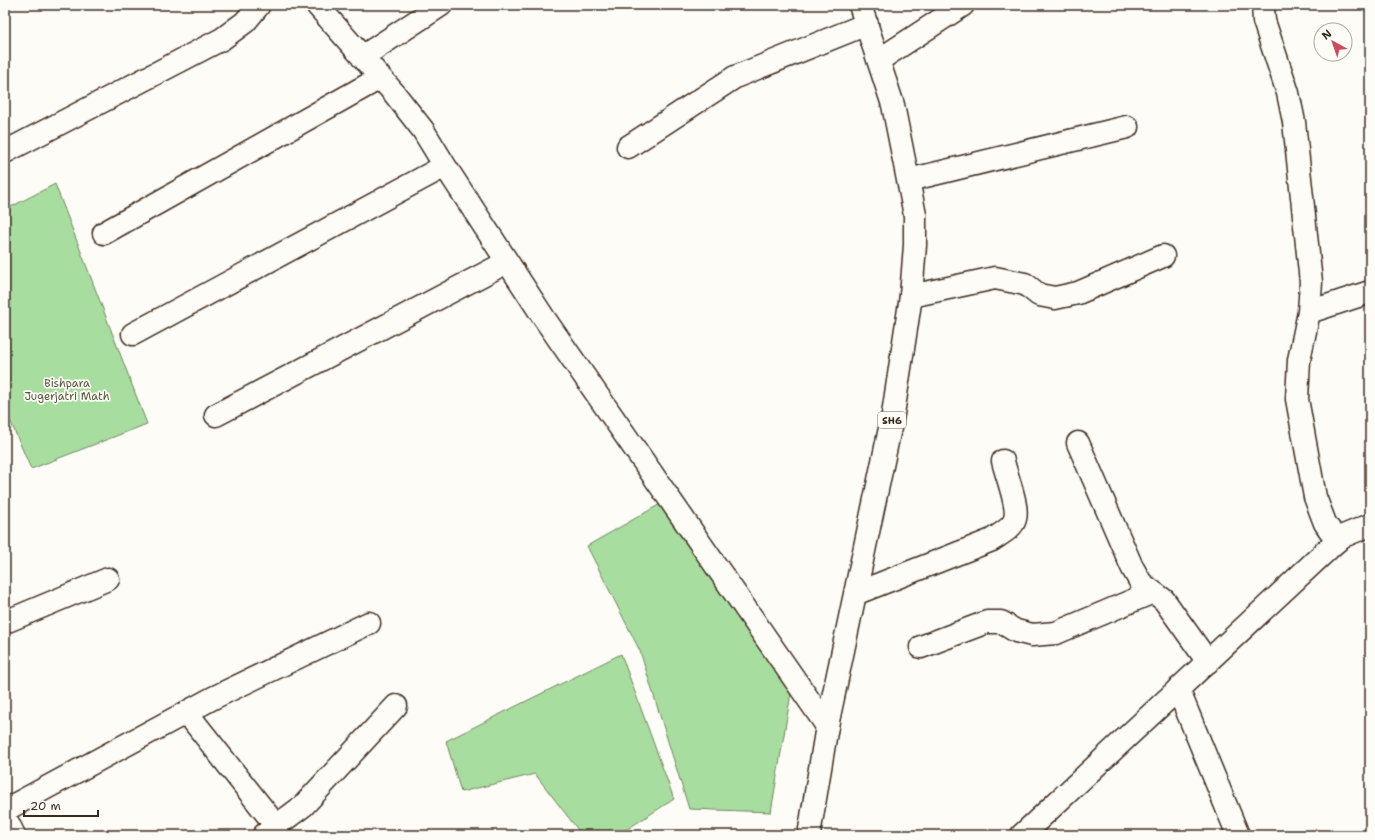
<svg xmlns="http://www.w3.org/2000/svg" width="1375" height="840" viewBox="0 0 1375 840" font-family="'Shantell Sans',sans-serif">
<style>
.green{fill:#a8dda0;stroke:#72845f}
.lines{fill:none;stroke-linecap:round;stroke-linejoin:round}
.minor-casing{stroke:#3b2a1e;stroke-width:25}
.major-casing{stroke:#3b2a1e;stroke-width:25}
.minor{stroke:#fdfcf7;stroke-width:22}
.major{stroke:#fdfcf7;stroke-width:22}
.labels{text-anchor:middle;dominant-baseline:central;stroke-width:3.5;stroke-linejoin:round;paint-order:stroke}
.shield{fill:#fdfcf7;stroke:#75695f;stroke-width:1}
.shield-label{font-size:10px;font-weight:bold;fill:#3b2a1e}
.park-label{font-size:11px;fill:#56573e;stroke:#fdfcf7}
</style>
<rect width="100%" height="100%" fill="#fdfcf7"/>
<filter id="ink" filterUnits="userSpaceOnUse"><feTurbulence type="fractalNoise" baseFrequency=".025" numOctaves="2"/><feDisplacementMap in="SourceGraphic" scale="8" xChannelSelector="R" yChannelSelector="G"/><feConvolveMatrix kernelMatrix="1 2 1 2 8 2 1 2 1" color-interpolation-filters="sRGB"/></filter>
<g filter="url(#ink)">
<!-- green -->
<path class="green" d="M 55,184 L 147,424 L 31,469 L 5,409 L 5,210 Z
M 669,499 L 792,687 L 771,812 L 689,809 L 640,651 L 587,546 Z
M 621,654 L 674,799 L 618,835 L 582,835 L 535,774 L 461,792 L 446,741 Z"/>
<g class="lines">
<!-- minor casing -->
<g class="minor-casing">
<path id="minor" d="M 317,5 L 394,93 L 423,130 L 445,166 L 544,318 L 827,726
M 1263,5 L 1264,21 L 1288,93 L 1294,122 L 1311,282 L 1309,312 L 1299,360 L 1297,399 L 1315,497 L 1325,523 L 1337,541
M 362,57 L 441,5
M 879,60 L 963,5
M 628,147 L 735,77 L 867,24
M 5,152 L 222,39 L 245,22 L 259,5
M 909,180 L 1127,127
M 104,233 L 380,78
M 911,296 L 995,278 L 1025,284 L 1039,295 L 1055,298 L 1078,293 L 1163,256
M 1309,312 L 1370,292
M 133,334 L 445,166
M 216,415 L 507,262
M 1078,443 L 1132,567 L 1141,583 L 1164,600 L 1208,662
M 857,593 L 992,540 C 1000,534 1012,529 1015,519 C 1019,506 1006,475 1003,461
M 5,622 L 108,579
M 921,647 L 987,622 L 1001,622 L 1016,631 L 1032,635 L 1056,633 L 1153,592
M 1178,689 L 1238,835
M 187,713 L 277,827
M 5,810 L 213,698 L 369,623
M 5,817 L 14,835
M 264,835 L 303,806 L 396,706"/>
</g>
<!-- major casing -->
<g class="major-casing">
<path id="major" d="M 809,835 L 827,726 L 893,414 L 911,296 L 915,245 L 915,215 L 893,105 L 860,5
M 1022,835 L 1341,537 L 1370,525"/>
</g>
<!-- minor -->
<use href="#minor" class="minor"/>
<!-- major -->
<use href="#major" class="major"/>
</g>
</g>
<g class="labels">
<!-- shield labels -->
<rect class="shield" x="878" y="412" width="28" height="16" rx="3"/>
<g class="shield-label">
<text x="892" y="420">SH6</text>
</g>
<!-- park labels -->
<g class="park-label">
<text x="67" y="383">Bishpara<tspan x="67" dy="13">Jugerjatri Math</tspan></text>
</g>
</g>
<!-- margin -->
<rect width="1375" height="840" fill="none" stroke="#fdfcf7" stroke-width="20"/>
<rect x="10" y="10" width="1355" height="820" fill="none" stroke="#3b2a1e" stroke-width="1.5" filter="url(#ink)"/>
<!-- north arrow -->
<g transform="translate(1333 42) rotate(320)"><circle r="19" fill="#fdfcf7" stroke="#afa8a0"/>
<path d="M0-3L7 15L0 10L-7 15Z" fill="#d1495b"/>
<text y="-6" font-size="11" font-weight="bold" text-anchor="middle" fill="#3b2a1e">N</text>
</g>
<!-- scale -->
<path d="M24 810v6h74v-6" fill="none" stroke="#3b2a1e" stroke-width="2"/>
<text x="30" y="810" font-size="12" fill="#3b2a1e" stroke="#fdfcf7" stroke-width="3" paint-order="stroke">20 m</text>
</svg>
